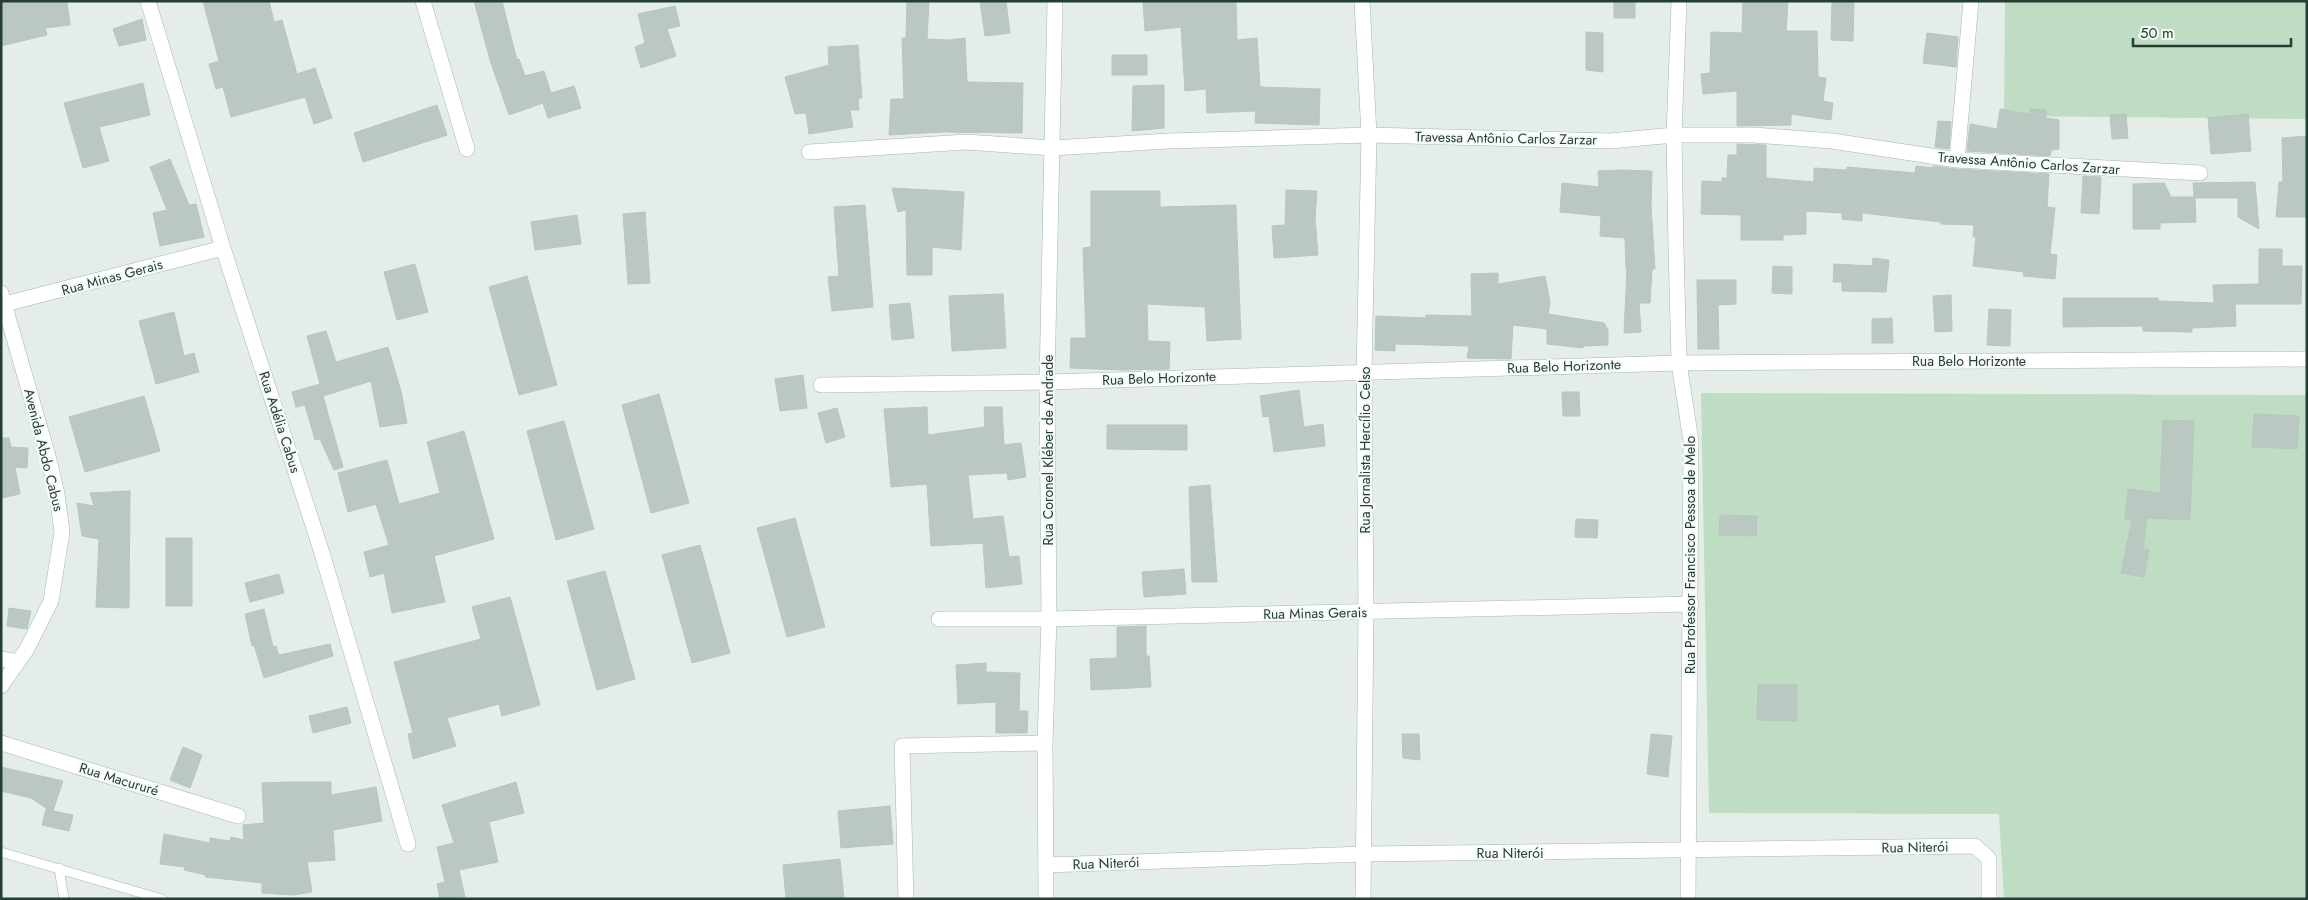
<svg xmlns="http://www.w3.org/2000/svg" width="2308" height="900" viewBox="0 0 2308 900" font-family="Jost,sans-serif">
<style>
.green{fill:#bfddc3}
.building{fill:#bac8c1;stroke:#b7c6be}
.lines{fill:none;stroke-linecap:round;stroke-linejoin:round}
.service-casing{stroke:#a7b5ae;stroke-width:10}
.minor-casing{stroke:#a7b5ae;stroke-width:16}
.secondary-casing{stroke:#a3b8ae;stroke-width:16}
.service{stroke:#fff;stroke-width:9}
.minor{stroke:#fff;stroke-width:15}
.secondary{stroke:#fff;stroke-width:15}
.labels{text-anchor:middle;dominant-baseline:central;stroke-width:4.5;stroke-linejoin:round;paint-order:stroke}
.street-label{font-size:14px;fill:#243e34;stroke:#f5faf7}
</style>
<rect width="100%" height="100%" fill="#e4ede8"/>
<!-- green -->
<path class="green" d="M 2005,1 L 2307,1 L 2307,119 L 2004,116 Z
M 1701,393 L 2307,395 L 2307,899 L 2004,899 L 1999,814 L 1709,813 Z"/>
<!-- building -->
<path class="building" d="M 1,1 L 67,1 L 70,25 L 45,28 L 47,35 L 1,46 Z
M 203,1 L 269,1 L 274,22 L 282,20 L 297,74 L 315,68 L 332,118 L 314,124 L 305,97 L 231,117 L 223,87 L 216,89 L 209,64 L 219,61 Z
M 474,1 L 502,1 L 517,60 L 519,59 L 525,76 L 544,71 L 551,93 L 574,86 L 581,108 L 548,118 L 543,103 L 509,115 L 490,60 Z
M 907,1 L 929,1 L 927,39 L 950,40 L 965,38 L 967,82 L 1023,83 L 1022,133 L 942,132 L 889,135 L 891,99 L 904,99 L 902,38 L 906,38 Z
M 980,1 L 1006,1 L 1010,33 L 985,36 Z
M 1156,1 L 1236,1 L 1237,40 L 1257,38 L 1260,87 L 1320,89 L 1319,125 L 1255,123 L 1256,111 L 1207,113 L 1206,89 L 1185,91 L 1181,27 L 1145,31 L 1143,2 Z
M 1614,1 L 1635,1 L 1635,18 L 1614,18 Z
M 1743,1 L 1788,1 L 1786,31 L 1817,31 L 1818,77 L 1826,78 L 1823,101 L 1833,103 L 1831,120 L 1791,114 L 1791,125 L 1737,126 L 1737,91 L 1703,94 L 1701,74 L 1710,73 L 1711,32 L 1742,33 Z
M 1832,1 L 1854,1 L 1853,41 L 1831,40 Z
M 675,6 L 680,26 L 667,29 L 676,56 L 641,68 L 635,47 L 645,43 L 638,14 Z
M 142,19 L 146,40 L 119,46 L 113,29 Z
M 1586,32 L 1603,33 L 1603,72 L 1586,70 Z
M 1927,33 L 1958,37 L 1956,67 L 1923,63 Z
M 858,45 L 862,98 L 858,98 L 859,110 L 850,110 L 853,127 L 809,134 L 806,113 L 795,114 L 785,77 L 829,65 L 828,47 Z
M 1112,55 L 1147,55 L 1147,75 L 1112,75 Z
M 143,83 L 150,115 L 99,127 L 109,161 L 83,168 L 64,103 Z
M 1164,85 L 1164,128 L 1132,131 L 1133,86 Z
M 437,105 L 447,135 L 363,162 L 354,133 Z
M 2000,109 L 2029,114 L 2030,109 L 2046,110 L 2046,118 L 2059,120 L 2059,149 L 2051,150 L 2050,156 L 1967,151 L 1970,124 L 1997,129 Z
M 2126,114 L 2128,138 L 2112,139 L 2110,115 Z
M 2248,114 L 2251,151 L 2211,154 L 2208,118 Z
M 1938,121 L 1951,122 L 1949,149 L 1935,147 Z
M 2307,136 L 2307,217 L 2276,217 L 2279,182 L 2283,182 L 2282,138 Z
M 1737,144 L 1766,145 L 1766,178 L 1814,182 L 1814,168 L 1847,170 L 1847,167 L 1915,173 L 1916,166 L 1933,168 L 1933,166 L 1956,169 L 2049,174 L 2047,207 L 2055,208 L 2050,254 L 2057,255 L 2055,279 L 2023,276 L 2024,272 L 1973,266 L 1976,237 L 1973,237 L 1974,225 L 1941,224 L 1941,222 L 1862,213 L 1862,221 L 1842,219 L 1842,213 L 1806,211 L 1806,234 L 1783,235 L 1783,240 L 1741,240 L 1741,215 L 1701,214 L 1702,181 L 1722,182 L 1722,178 L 1727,178 L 1728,155 L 1737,155 Z
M 170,159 L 189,205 L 196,204 L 204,237 L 160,246 L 153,213 L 167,210 L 150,167 Z
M 1621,170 L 1652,171 L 1651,206 L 1655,269 L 1652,269 L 1650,303 L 1639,303 L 1641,332 L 1624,333 L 1627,269 L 1626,269 L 1625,238 L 1600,236 L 1601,216 L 1560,212 L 1562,183 L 1599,187 L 1598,171 Z
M 2083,176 L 2101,177 L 2099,214 L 2081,213 Z
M 2255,182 L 2259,229 L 2238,217 L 2238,198 L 2195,198 L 2196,222 L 2160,223 L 2160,229 L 2133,229 L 2133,184 L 2164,183 L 2171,197 L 2194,197 L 2193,183 Z
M 892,188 L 964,192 L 961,250 L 932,247 L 932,275 L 907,275 L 906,210 L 898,212 Z
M 1286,190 L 1317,191 L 1315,218 L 1318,255 L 1274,258 L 1272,226 L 1285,225 Z
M 1091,191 L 1160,191 L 1160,207 L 1236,205 L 1241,339 L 1207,341 L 1205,307 L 1147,304 L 1148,341 L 1170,342 L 1169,369 L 1123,370 L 1070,368 L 1071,338 L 1086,338 L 1083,248 L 1091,247 Z
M 865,205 L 873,307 L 832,311 L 828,277 L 839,276 L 834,207 Z
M 645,212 L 650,283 L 628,284 L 623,214 Z
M 577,215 L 581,244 L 535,250 L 531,222 Z
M 2259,249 L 2282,249 L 2282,266 L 2302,266 L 2301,304 L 2235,304 L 2236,326 L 2192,328 L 2192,332 L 2143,331 L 2143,326 L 2063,327 L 2063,298 L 2158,298 L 2158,301 L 2214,303 L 2213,285 L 2259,284 Z
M 1873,258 L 1889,260 L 1886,292 L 1842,291 L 1842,282 L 1833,282 L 1834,264 L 1872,266 Z
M 415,264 L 428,312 L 397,320 L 384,272 Z
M 1773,266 L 1792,267 L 1792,294 L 1772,293 Z
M 1498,273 L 1498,284 L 1545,276 L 1550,302 L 1548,314 L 1604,323 L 1608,330 L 1608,345 L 1583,346 L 1583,348 L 1547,344 L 1547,329 L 1513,325 L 1511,359 L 1467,358 L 1469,346 L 1395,344 L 1395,351 L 1375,350 L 1376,316 L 1426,318 L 1426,315 L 1472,316 L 1471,274 Z
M 527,276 L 557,385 L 519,395 L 489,287 Z
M 1697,280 L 1736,280 L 1736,304 L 1718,305 L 1719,349 L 1698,349 Z
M 1003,294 L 1006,348 L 952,351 L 949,296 Z
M 1951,295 L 1952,331 L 1935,332 L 1933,296 Z
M 910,303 L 914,338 L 892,340 L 889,305 Z
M 1989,309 L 2011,310 L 2010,346 L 1987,345 Z
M 174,312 L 184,356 L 194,353 L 199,372 L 156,384 L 139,321 Z
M 1892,318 L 1893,343 L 1872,343 L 1872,319 Z
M 326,331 L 336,362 L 388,347 L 401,391 L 407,423 L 380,427 L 371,381 L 323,396 L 343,467 L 334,470 L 320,439 L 315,440 L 305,405 L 296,407 L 292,392 L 320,384 L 307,336 Z
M 803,375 L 807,408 L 780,411 L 775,379 Z
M 1299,390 L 1304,427 L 1323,424 L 1325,446 L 1274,452 L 1269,416 L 1263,417 L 1260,396 Z
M 1562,392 L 1579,392 L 1580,416 L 1563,416 Z
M 659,394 L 689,503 L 651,513 L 622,405 Z
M 144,396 L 160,451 L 85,472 L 69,417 Z
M 927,407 L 928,435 L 985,427 L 984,407 L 1002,407 L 1004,445 L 1021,443 L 1026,477 L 1008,480 L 1007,473 L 968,475 L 973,519 L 1003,516 L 1009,557 L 1019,556 L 1022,584 L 986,588 L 983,543 L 931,546 L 927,484 L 891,487 L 884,409 Z
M 837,408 L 845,437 L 826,443 L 818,413 Z
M 2254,414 L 2299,416 L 2297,449 L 2252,447 Z
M 2163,420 L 2194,421 L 2190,520 L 2147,518 L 2143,549 L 2149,550 L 2144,577 L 2121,573 L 2132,520 L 2125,519 L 2128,489 L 2160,493 Z
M 564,421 L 594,529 L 556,540 L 527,431 Z
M 1107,425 L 1187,425 L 1187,450 L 1107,449 Z
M 464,431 L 494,539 L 434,556 L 445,602 L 392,613 L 384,573 L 370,577 L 364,552 L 389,545 L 376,504 L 348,512 L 338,473 L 387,460 L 399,504 L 440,493 L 427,442 Z
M 1,438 L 9,438 L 11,447 L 28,448 L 27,468 L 15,467 L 20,494 L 1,498 Z
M 1210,485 L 1217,582 L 1192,582 L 1189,487 Z
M 130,491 L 129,608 L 96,607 L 99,539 L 82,536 L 77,503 L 94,506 L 90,493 Z
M 1720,515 L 1757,516 L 1756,536 L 1719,535 Z
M 795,518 L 825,627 L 787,637 L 757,528 Z
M 1576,519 L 1598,520 L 1597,538 L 1575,537 Z
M 166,538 L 192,538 L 192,606 L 166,606 Z
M 700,545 L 730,653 L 692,663 L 662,555 Z
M 1184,569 L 1186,594 L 1144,597 L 1142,572 Z
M 605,571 L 635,679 L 597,690 L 567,581 Z
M 279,574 L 284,593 L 250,602 L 245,583 Z
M 510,597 L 540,705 L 502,716 L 499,704 L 447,718 L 456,746 L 413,759 L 408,734 L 413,733 L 394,662 L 481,639 L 472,607 Z
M 9,608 L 31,611 L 27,629 L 7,626 Z
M 264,609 L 273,647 L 276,646 L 279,655 L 330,644 L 333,656 L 264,678 L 254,645 L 252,646 L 245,614 Z
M 1146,626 L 1146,656 L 1149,656 L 1151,687 L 1091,690 L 1090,659 L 1117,658 L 1117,627 Z
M 986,663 L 986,672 L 1020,673 L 1019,711 L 1028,711 L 1027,733 L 996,733 L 996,702 L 958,704 L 956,665 Z
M 1758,685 L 1797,685 L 1797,721 L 1757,720 Z
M 347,707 L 351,723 L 313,733 L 309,716 Z
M 1402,734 L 1419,734 L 1420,760 L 1403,758 Z
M 1651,734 L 1672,736 L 1668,777 L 1647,774 Z
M 183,747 L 202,755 L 190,788 L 170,780 Z
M 1,767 L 63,781 L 53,811 L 73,815 L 69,831 L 42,825 L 46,809 L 49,810 L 31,798 L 1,791 Z
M 288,782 L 331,782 L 331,795 L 376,787 L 382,821 L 333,830 L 335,860 L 307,862 L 312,892 L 294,895 L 262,893 L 262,883 L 205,877 L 206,875 L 184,870 L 185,867 L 160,864 L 164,834 L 210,843 L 210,838 L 230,841 L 231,837 L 244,840 L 243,825 L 264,823 L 262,783 Z
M 516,782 L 524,813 L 489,822 L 498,862 L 459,870 L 465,897 L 440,899 L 437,884 L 445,882 L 437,847 L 454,843 L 442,805 Z
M 890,806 L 893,844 L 841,848 L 838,811 Z
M 840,859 L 844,899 L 786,899 L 783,865 Z"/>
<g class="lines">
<!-- service casing -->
<g class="service-casing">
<path id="service" d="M 1,852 L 162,899
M 59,868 L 64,899"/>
</g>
<!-- minor casing -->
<g class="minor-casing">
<path id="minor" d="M 148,1 L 223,248 L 322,553 L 408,844
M 423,1 L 467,149
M 1362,1 L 1369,135 L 1364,372 L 1366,612 L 1363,899
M 1679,1 L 1674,135 L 1676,248 L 1679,363 L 1691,441 L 1688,899
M 809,152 L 966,142 L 1052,148 L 1169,141 L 1369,135 L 1610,141 L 1674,135 L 1754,135 L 1832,141 L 1957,160 L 2200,173
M 1957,160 L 1971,1
M 1,305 L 223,248
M 821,385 L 1047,382 L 1679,363 L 2307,359
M 939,619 L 1049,619 L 1691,604
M 1,659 L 18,662
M 1,743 L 238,816
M 1046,865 L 1364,854 L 1975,846 L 1989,859 L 1989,899
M 906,899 L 902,746 L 1045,743"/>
</g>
<!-- secondary casing -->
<g class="secondary-casing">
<path id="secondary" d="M 1,293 L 48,456 L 57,494 L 62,532 L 51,601 L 27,649 L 1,686
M 1046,899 L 1045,743 L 1049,619 L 1047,382 L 1055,1"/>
</g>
<!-- service -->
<use href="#service" class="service"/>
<!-- minor -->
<use href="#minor" class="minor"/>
<!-- secondary -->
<use href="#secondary" class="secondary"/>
</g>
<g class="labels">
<!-- street labels -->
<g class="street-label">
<text transform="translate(1506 138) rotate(1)">Travessa Antônio Carlos Zarzar</text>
<text transform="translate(2029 163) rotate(4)">Travessa Antônio Carlos Zarzar</text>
<text transform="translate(112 277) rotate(-15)">Rua Minas Gerais</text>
<text x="1969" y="361">Rua Belo Horizonte</text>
<text transform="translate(1564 366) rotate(-2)">Rua Belo Horizonte</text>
<text transform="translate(1159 378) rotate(-2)">Rua Belo Horizonte</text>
<text transform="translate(280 422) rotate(72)">Rua Adélia Cabus</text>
<text transform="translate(44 450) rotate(76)">Avenida Abdo Cabus</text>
<text transform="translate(1048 450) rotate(-90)">Rua Coronel Kléber de Andrade</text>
<text transform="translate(1365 450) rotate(-90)">Rua Jornalista Hercílio Celso</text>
<text transform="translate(1690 555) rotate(-90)">Rua Professor Francisco Pessoa de Melo</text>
<text transform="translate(1315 613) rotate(-1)">Rua Minas Gerais</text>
<text transform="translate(119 779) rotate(17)">Rua Macururé</text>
<text transform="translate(1915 847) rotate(-1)">Rua Niterói</text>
<text x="1510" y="853">Rua Niterói</text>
<text transform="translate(1106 863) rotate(-2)">Rua Niterói</text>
</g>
</g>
<!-- border -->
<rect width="2308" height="900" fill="none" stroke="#243e34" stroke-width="5"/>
<!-- scale -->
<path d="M2133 38v8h158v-8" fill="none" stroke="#243e34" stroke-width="2.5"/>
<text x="2140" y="38" font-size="15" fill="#243e34" stroke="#f5faf7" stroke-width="4" paint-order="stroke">50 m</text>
</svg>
